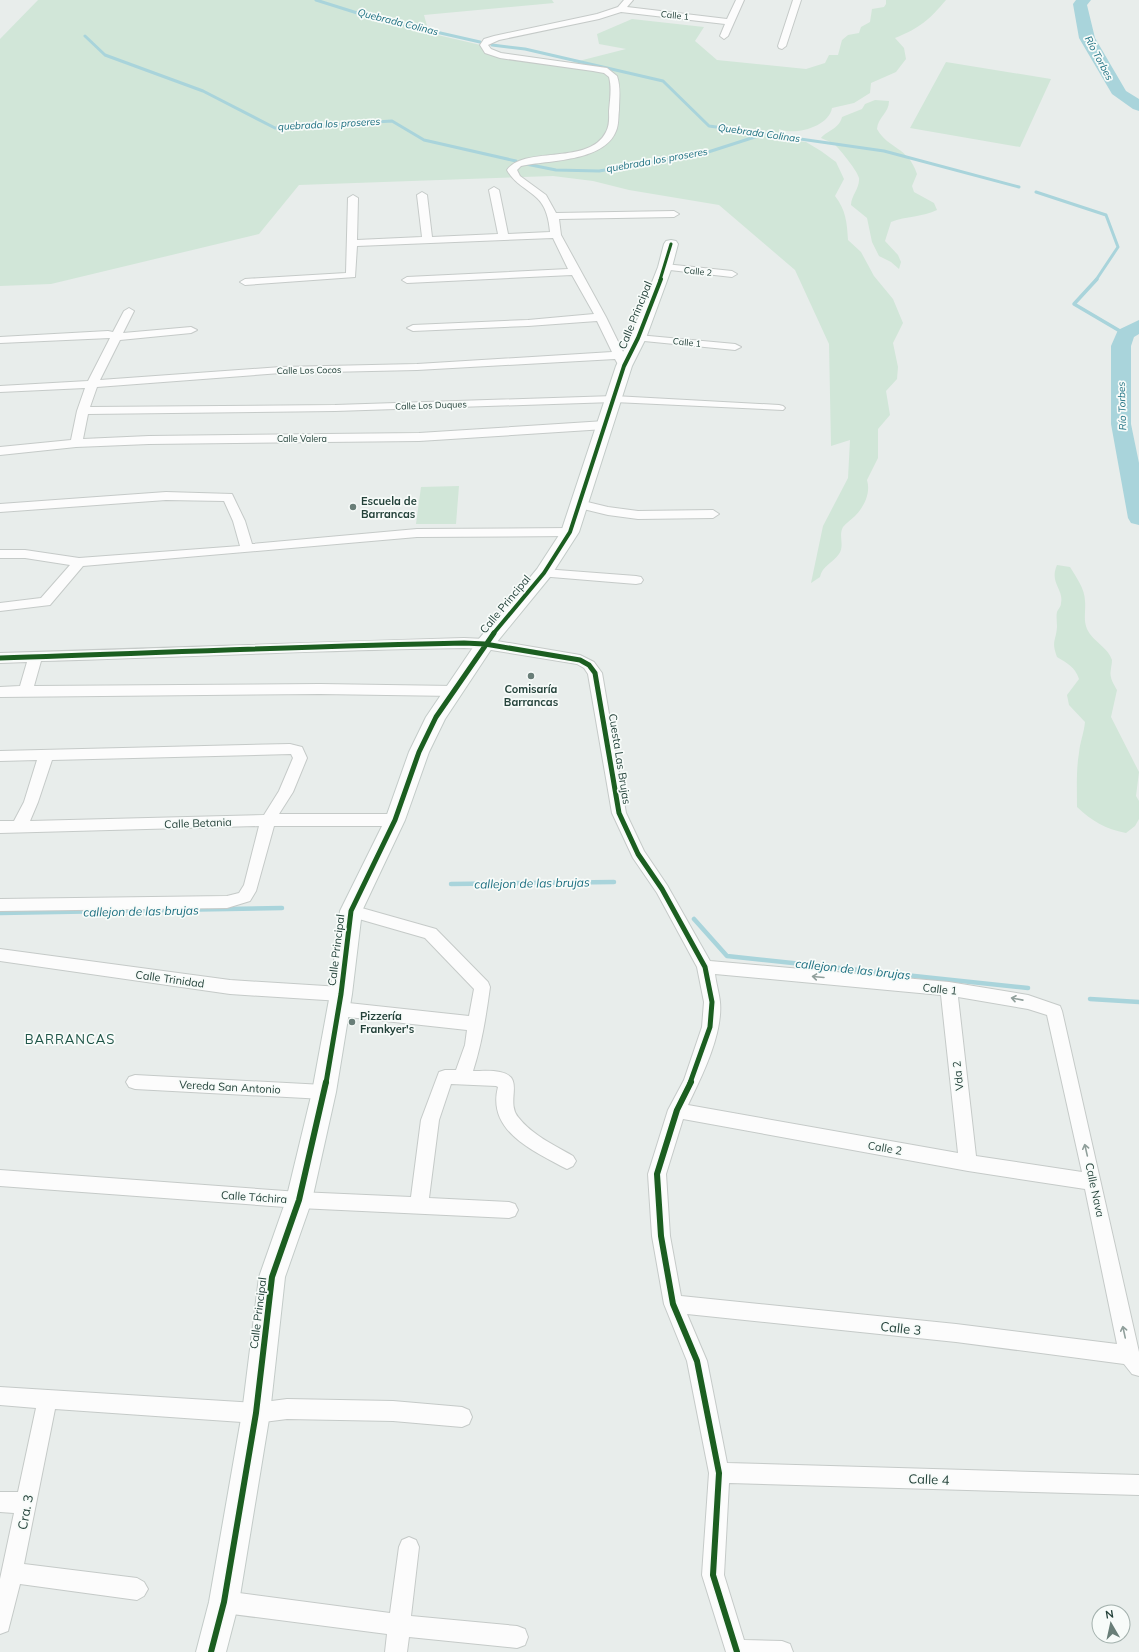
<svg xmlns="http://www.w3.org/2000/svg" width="1139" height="1652" viewBox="0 0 1139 1652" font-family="Mulish,sans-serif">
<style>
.green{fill:#d1e6d8}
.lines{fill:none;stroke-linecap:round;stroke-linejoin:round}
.stream-far2{stroke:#a9d4db;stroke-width:3}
.stream-far1{stroke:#a9d4db;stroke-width:3.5}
.stream{stroke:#a9d4db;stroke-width:4.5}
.river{fill:#a9d4db;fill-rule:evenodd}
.street-casing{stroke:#c5cac8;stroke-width:2}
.secondary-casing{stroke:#c3cbc8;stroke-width:2}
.street{fill:#fcfcfc;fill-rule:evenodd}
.secondary{fill:#fcfcfc;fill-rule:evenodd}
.cycleway-far3-casing{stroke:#f7fbf9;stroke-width:4.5}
.cycleway-far2-casing{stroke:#f7fbf9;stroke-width:6}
.cycleway-far1-casing{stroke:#f7fbf9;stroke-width:8}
.cycleway-casing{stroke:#f7fbf9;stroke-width:9}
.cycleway-far3{stroke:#1b5e20;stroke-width:3}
.cycleway-far2{stroke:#1b5e20;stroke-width:4}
.cycleway-far1{stroke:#1b5e20;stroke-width:5}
.cycleway{stroke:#1b5e20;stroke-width:6}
.oneway{stroke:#909f9b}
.poi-dot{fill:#697e78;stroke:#f7fbf9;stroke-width:1.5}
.labels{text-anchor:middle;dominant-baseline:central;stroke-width:3.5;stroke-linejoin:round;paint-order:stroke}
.far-street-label{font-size:9px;fill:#24423a;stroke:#f7fbf9}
.far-water-label{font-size:10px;font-style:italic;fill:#1c6f80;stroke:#f7fbf9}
.street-label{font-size:11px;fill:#24423a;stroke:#f7fbf9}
.poi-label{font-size:11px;font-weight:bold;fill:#24423a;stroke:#f7fbf9;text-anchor:start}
.water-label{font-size:12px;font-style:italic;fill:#1c6f80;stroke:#f7fbf9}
.quarter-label{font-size:13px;letter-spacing:1px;fill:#1f5548;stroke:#f7fbf9}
.near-street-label{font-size:13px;fill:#24423a;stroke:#f7fbf9}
</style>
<rect width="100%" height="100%" fill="#e8edeb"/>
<!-- green -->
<path class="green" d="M 38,0 L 552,0 L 554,3 L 424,15 L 429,33 L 485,46 L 500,55 L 567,64 L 626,49 L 599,44 L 597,34 L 632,19 L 704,27 L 695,41 L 717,60 L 806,69 L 825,63 L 829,55 L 838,55 L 842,40 L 848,35 L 859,33 L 861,27 L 870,22 L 872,9 L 884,7 L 886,4 L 886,0 L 946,0 C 929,20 920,28 895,38 L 904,48 L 906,59 L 896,72 L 871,83 L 870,93 L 854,103 L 832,108 C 829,127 794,136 779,129 L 779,134 L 774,138 L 806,142 L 821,151 L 836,162 L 844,179 L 835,196 C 846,210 847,223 848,240 L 861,252 L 874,276 L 893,299 L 903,323 L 893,343 L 898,367 L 897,379 L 886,391 L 890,415 L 878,429 L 878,458 L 867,480 C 871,493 864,507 855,516 C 851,520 846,523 843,527 C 838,536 845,545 839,554 C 833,563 822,566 820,577 L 811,583 L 823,526 L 848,478 L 850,440 L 831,446 L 829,344 L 795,270 L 719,205 L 629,190 L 593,181 L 553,176 L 299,185 L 259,234 L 51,284 L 0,286 L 0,39 Z
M 946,62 L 1051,79 L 1020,147 L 910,128 Z
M 875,100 L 889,101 C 889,113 878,117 877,129 C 889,150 908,146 917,174 L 912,186 L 914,192 L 934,203 L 937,210 C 923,217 906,216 891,222 L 885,241 L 898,255 L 901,262 L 899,269 L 891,262 L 879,256 L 872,242 L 867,218 L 851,205 C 851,196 860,188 859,178 C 858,172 842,152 837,147 C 833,142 827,141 821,138 C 828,130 839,129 842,117 L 862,109 L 865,104 Z
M 459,486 L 456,524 L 416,524 L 421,487 Z
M 1057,565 L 1070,567 C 1076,577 1085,589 1085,601 C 1086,611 1083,619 1087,629 C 1093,642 1108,647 1112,660 C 1112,664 1111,666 1111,669 C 1109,677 1113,683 1117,690 L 1111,717 L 1139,772 L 1136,796 L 1139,801 L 1139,819 L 1135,826 L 1126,833 C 1105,829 1092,821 1077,807 C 1077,790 1076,770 1079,753 C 1080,742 1084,733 1085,722 L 1069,705 L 1067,695 L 1079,679 C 1075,667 1067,663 1057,657 C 1051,641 1056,641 1057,627 C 1057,622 1056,616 1057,612 C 1058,609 1061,607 1061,603 C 1064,589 1049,583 1057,565 Z"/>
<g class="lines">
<!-- stream-far2 -->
<path class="stream-far2" d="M 316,0 L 370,17 L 480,42
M 85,36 L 105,55 L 203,91 L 275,128 L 392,121 L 424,140 L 516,161
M 492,45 L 525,49 L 663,81 L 709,126 L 884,151 L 1019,187
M 526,164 L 556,170 L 599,171 L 702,154 L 761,135
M 1036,192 L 1106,215 L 1118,247 L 1096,280"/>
<!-- stream-far1 -->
<path class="stream-far1" d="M 1097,279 L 1074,304 L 1125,334"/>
<!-- stream -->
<path class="stream" d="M 451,884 L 614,882
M 0,913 L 282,908
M 694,919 L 727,956 L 1028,988
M 1090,999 L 1139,1002"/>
<!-- river -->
<path class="river" d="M 1076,0 L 1091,0 L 1087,5 L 1095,38 L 1126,91 L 1139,99 L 1139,111 L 1133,109 L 1112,94 L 1079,38 L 1073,4 Z
M 1139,320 L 1139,334 L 1134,337 L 1131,346 L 1131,424 L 1139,463 L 1139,525 L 1131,523 L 1128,518 L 1111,424 L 1111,346 L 1118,330 Z"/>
<!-- street casing -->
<g class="street-casing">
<path id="street" d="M 624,0 L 633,0 L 627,7 L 727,19 L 736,0 L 744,0 L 728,36 L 724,39 L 720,36 L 725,24 L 621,12 L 599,19 L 499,40 L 488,45 L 491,49 L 501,53 L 607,68 L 617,76 C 621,88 619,98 619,110 C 618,117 619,124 616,131 C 604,162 548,160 521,166 L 517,170 L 520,176 L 546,195 L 556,213 L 674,211 L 679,214 L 674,217 L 559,219 L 561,235 L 606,317 L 630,366 L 628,368 L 620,368 L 615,359 L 417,370 L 281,373 L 97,387 L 90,407 L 335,405 L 614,396 L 779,405 L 783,406 L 785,408 L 783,410 L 614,402 L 335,411 L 88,414 L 83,439 L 149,436 L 419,433 L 605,421 L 611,425 L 605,429 L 419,441 L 149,444 L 76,447 L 0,455 L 0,447 L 71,440 L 77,411 L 85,388 L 0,392 L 0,386 L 88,381 L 110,338 L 0,343 L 0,337 L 108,331 L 113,332 L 124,311 L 129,308 L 134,311 L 123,333 L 191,327 L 197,330 L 191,333 L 120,340 L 100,380 L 281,367 L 417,364 L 612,352 L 597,321 L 528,326 L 413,331 L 407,328 L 413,325 L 528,320 L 594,314 L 572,275 L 407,283 L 402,280 L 407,277 L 568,269 L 553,238 L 357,246 L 355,277 L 245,285 L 240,282 L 245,279 L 346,273 L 348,198 L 353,195 L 358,198 L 357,240 L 422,237 L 417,195 L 422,192 L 427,195 L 432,237 L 498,234 L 489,190 L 494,187 L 499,190 L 508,234 L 550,232 C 549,220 546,206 537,198 C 526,188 514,183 507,170 C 525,145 589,166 606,132 C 610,125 609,117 609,111 C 610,99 612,88 609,77 L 604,73 L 593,71 L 500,58 L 485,53 L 480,45 L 484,39 L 494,36 L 597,14 L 618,7 Z
M 793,0 L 801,0 L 786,46 L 782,49 L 779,48 L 778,46 Z
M 665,264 L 732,271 L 737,274 L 732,277 L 661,269 L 660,267 Z
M 638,335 L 735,344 L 741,347 L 735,350 L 634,340 L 632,338 L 634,336 Z
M 166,492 L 232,494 L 245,521 L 252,544 L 417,529 L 570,528 L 576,532 L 570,536 L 417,537 L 83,566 L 50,605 L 0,611 L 0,603 L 41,598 L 70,565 L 25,558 L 0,558 L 0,550 L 25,550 L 79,558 L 240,546 L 233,521 L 224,501 L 166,500 L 0,512 L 0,504 Z
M 579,500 L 608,507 L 638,511 L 713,510 L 719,514 L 713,518 L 638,519 L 608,515 L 575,507 L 573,504 L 575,501 Z
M 544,569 L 636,576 L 641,577 L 643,580 L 641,583 L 636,584 L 539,576 L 538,573 L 539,570 Z
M 464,638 L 485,639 L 580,655 L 594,662 L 602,673 L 626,813 L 644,851 L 667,885 L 710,961 L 949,982 L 1028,995 L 1060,1006 L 1062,1011 L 1139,1352 L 1139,1376 L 1132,1374 L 1124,1364 L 956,1342 L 687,1314 L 707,1361 L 727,1463 L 1139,1475 L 1139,1495 L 729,1483 L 724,1575 L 744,1640 L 782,1641 L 790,1644 L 793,1652 L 726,1652 L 702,1575 L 709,1473 L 687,1361 L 664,1304 L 652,1236 L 648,1174 L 668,1110 L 684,1080 L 702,1027 L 704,1002 L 697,967 L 657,893 L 633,858 L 612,813 L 588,674 L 584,668 L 577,664 L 485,649 L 464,648 C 323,650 182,657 41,661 L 34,686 L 320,684 L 454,686 L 459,688 L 461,691 L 459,694 L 454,696 L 320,694 L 0,697 L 0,687 L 20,686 L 27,662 L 0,663 L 0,653 C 155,649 309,642 464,638 ZM 715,974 L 941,995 L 958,1153 L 688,1105 C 702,1076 723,1034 720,1002 C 719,993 716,983 715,974 ZM 958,997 L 1028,1009 L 1047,1015 L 1082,1172 L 976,1156 ZM 683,1119 L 968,1171 L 1085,1189 L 1117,1344 L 956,1324 L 681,1296 L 670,1236 L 666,1174 Z
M 290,744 L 302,747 L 307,758 L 293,792 L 279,814 L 395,814 L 400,816 L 402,820 L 400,824 L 395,826 L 274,826 L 256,891 L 250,901 L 227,908 L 0,911 L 0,899 L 227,896 L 239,893 L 244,885 L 259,826 L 0,833 L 0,821 L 14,821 L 24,802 L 37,760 L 0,761 L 0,751 ZM 291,754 L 293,758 L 279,791 L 264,815 L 30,821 L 38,802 L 52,760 Z
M 351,905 L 436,929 L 488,982 L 490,987 C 486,1016 482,1043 473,1071 C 481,1071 492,1070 500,1072 C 526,1077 505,1101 518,1117 C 532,1135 554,1145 573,1156 L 576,1161 L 573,1166 L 567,1169 L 561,1166 C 530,1149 487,1130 498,1087 L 496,1086 L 451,1084 L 439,1120 L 429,1198 L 509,1202 L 515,1204 L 518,1210 L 515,1216 L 509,1218 L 299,1208 L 0,1186 L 0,1170 L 299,1192 L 411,1197 L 421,1120 L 439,1072 L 445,1070 L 456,1070 L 465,1045 L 467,1030 L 339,1016 L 333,1014 L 331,1009 L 333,1004 L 339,1002 L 469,1016 L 474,989 L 425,938 L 345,915 L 343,911 L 345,907 Z
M 0,949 L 230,980 L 341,987 L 347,989 L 349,994 L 347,999 L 341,1001 L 230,994 L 0,961 Z
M 135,1075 L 324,1085 L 330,1087 L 333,1092 L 330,1097 L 324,1099 L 135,1089 L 129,1087 L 126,1082 L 129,1077 Z
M 0,1387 L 256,1403 L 287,1399 L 393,1401 L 462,1407 L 469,1410 L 472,1417 L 469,1424 L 462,1427 L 393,1421 L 287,1419 L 256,1423 L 55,1409 L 24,1564 L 137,1578 L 144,1582 L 148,1589 L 144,1596 L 137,1600 L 20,1584 L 8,1631 L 0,1634 L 0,1579 L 14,1513 L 0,1512 L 0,1492 L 18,1492 L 36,1408 L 0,1405 Z
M 409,1537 L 416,1540 L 419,1547 L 411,1616 L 517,1626 L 525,1629 L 528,1637 L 525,1645 L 517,1648 L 409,1637 L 407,1652 L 385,1652 L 387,1634 L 224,1613 L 216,1610 L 213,1602 L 216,1594 L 224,1591 L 390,1613 L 399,1547 L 402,1540 Z"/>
</g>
<!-- secondary casing -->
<g class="secondary-casing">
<path id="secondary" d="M 671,240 L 676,241 L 678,244 L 672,267 L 646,338 L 632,366 L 579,532 L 550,577 L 492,648 L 445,719 L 429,752 L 405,820 L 362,911 L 352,994 L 336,1092 L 312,1200 L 285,1277 L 270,1413 L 239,1602 L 226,1652 L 196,1652 L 209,1602 L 242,1413 L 259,1277 L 286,1200 L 312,1092 L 330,994 L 340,911 L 385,820 L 409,752 L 426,717 L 478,640 L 537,569 L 561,532 L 616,366 L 630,338 L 658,267 L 664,244 L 666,241 Z"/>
</g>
<!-- street -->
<use href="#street" class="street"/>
<!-- secondary -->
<use href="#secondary" class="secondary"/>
<!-- cycleway-far3 casing -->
<g class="cycleway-far3-casing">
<path id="cycleway-far3" d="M 660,280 L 671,244"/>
</g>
<!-- cycleway-far2 casing -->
<g class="cycleway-far2-casing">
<path id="cycleway-far2" d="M 493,634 L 544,573 L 570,532 L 624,366 L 638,338 L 661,279"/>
</g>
<!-- cycleway-far1 casing -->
<g class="cycleway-far1-casing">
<path id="cycleway-far1" d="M 0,658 C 155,653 309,646 464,643 L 485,644 L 580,660 L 589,665 L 595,673 L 619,813 L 638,854 L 662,889 L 705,967 L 712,1002 L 710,1027 L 690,1083
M 326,1083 L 341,994 L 351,911 L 395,820 L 419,752 L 436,717 L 494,633"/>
</g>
<!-- cycleway casing -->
<g class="cycleway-casing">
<path id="cycleway" d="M 691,1082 L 677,1110 L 657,1174 L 661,1236 L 673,1304 L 697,1361 L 719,1473 L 713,1575 L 737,1652
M 211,1652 L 224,1602 L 256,1413 L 272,1277 L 299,1200 L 326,1082"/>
</g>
<!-- cycleway-far3 -->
<use href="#cycleway-far3" class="cycleway-far3"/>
<!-- cycleway-far2 -->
<use href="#cycleway-far2" class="cycleway-far2"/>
<!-- cycleway-far1 -->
<use href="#cycleway-far1" class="cycleway-far1"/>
<!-- cycleway -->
<use href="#cycleway" class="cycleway"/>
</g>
<!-- one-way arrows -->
<defs><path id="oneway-shaft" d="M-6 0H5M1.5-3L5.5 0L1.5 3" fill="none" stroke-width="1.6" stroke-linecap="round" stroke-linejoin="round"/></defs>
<g class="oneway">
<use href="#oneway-shaft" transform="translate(818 977) rotate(-175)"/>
<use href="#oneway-shaft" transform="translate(1017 999) rotate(-169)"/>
<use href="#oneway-shaft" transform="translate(1086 1150) rotate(-103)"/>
<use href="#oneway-shaft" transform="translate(1124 1332) rotate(-102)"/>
</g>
<!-- markers -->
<g class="poi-dot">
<circle cx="353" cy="507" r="4"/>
<circle cx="531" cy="676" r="4"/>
<circle cx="352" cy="1022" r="4"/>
</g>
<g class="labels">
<!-- far-street labels -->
<g class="far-street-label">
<text transform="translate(675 15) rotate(6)">Calle 1</text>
<text transform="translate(698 271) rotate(6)">Calle 2</text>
<text transform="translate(687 342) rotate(6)">Calle 1</text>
<text transform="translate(309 370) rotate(-1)">Calle Los Cocos</text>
<text transform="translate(431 405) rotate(-2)">Calle Los Duques</text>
<text x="302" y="438">Calle Valera</text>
</g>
<!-- far-water labels -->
<g class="far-water-label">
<text transform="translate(398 22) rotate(14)">Quebrada Colinas</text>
<text transform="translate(1099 58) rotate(62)">Río Torbes</text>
<text transform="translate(329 124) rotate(-3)">quebrada los proseres</text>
<text transform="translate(759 133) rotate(8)">Quebrada Colinas</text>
<text transform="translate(657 160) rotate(-10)">quebrada los proseres</text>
<text transform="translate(1122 406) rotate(-92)">Río Torbes</text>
</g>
<!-- street labels -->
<g class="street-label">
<text transform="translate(635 315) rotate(-68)">Calle Principal</text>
<text transform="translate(505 604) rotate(-50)">Calle Principal</text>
<text transform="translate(620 759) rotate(81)">Cuesta Las Brujas</text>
<text transform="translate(198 823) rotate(-2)">Calle Betania</text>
<text transform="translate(336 950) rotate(-83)">Calle Principal</text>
<text transform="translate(170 979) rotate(8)">Calle Trinidad</text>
<text transform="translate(940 989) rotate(6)">Calle 1</text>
<text transform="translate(958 1076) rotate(-96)">Vda 2</text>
<text transform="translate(230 1087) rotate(3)">Vereda San Antonio</text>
<text transform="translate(885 1148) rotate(10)">Calle 2</text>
<text transform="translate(1095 1190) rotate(78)">Calle Nava</text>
<text transform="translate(254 1197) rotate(4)">Calle Táchira</text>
<text transform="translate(258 1313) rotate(-83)">Calle Principal</text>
</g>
<!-- poi labels -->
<g class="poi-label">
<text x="361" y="501">Escuela de<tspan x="361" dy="13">Barrancas</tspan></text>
<text x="531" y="689" text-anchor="middle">Comisaría<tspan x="531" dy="13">Barrancas</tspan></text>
<text x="360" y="1016">Pizzería<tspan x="360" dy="13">Frankyer's</tspan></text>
</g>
<!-- water labels -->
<g class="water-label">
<text transform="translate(532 883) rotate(-1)">callejon de las brujas</text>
<text transform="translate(141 911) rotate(-1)">callejon de las brujas</text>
<text transform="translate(853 969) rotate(6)">callejon de las brujas</text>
</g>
<!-- quarter labels -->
<g class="quarter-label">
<text x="70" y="1039">BARRANCAS</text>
</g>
<!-- near-street labels -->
<g class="near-street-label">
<text transform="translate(901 1328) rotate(6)">Calle 3</text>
<text transform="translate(929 1479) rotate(2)">Calle 4</text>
<text transform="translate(25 1512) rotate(-79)">Cra. 3</text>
</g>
</g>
<!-- north arrow -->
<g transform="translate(1111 1624) rotate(351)"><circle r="19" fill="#f7fbf9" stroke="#a3b1ad"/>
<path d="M0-3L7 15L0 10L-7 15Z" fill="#697e78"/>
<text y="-6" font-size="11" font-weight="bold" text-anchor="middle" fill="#24423a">N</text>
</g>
</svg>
